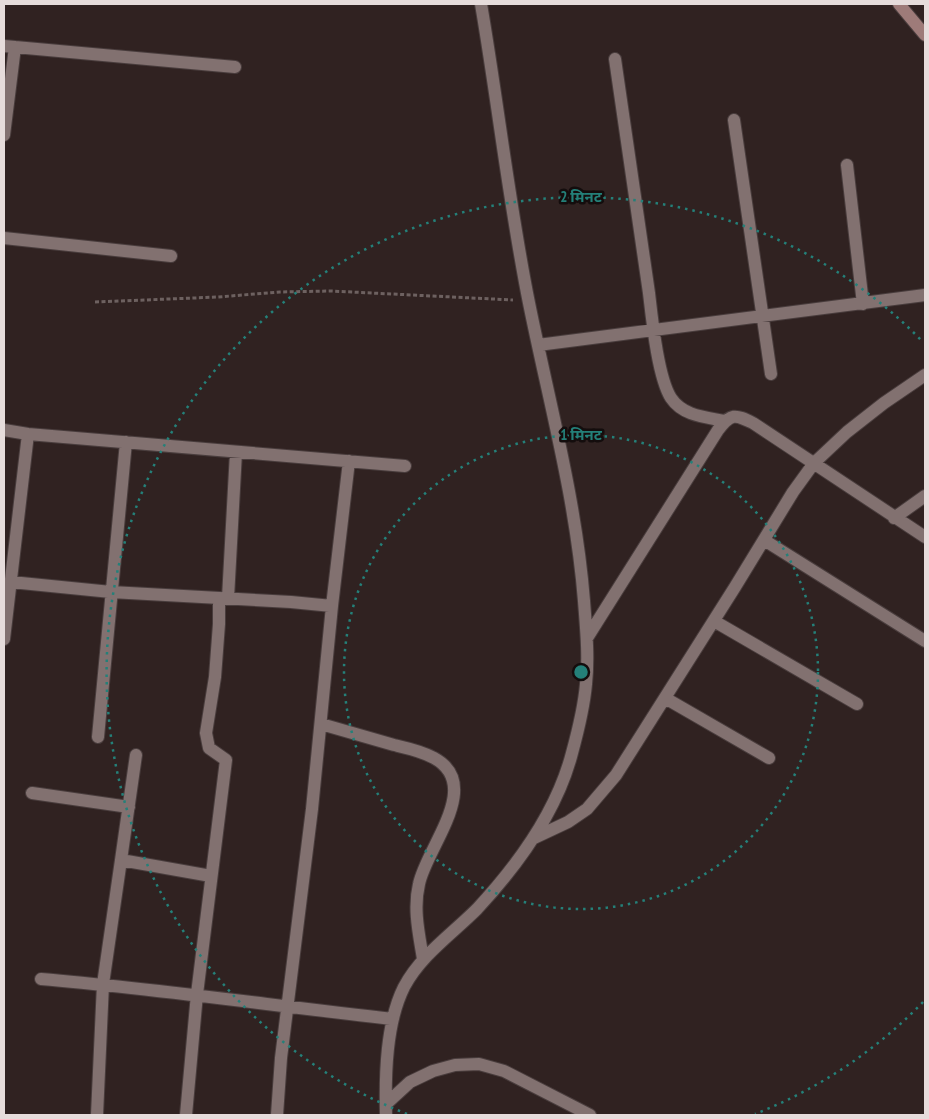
<svg xmlns="http://www.w3.org/2000/svg" width="929" height="1119" viewBox="0 0 929 1119" font-family="'PT Sans Narrow','Noto Sans Devanagari',sans-serif">
<style>
.lines{fill:none;stroke-linecap:round;stroke-linejoin:round}
.street-casing{stroke:#493d3d;stroke-width:14}
.secondary-casing{stroke:#493d3d;stroke-width:14}
.path{stroke:#6d6160;stroke-width:3;stroke-dasharray:4 2.5;stroke-linecap:butt}
.street{stroke:#827170;stroke-width:12}
.secondary{stroke:#9e7b79;stroke-width:12}
.ring{fill:none;stroke:#248079;stroke-width:2.5;stroke-dasharray:2.5 5}
.centre{fill:#248079;stroke:#140d0d;stroke-width:2.5}
.ring-label{font-size:15px;text-anchor:middle;font-weight:bold;fill:#248079;stroke:#140d0d;stroke-width:5;stroke-linejoin:round;paint-order:stroke}
</style>
<rect width="100%" height="100%" fill="#302221"/>
<g class="lines">
<!-- street casing -->
<g class="street-casing">
<path id="street" d="M 4,46 L 235,67
M 615,59 C 626,137 637,215 649,293 C 652,319 658,378 671,398 C 683,416 705,417 725,421
M 734,120 L 771,374
M 4,135 L 15,47
M 847,165 L 863,304
M 4,238 L 171,256
M 538,345 L 925,295
M 4,430 L 28,434 L 405,466
M 894,518 L 925,496
M 764,540 L 925,641
M 11,582 L 111,592 L 291,602 L 332,606
M 228,598 L 236,452
M 714,621 L 857,704
M 587,638 L 718,430 C 731,413 735,414 753,423 L 925,537
M 4,639 L 28,434
M 665,698 L 769,758
M 321,724 C 345,731 369,738 394,745 C 407,748 422,751 434,758 C 484,785 426,848 419,884 C 413,909 419,934 423,959
M 98,737 L 126,442
M 32,793 L 129,807
M 534,838 L 568,822 L 587,809 L 616,775 L 735,587 L 793,492 L 814,463 L 847,432 L 884,403 L 925,375
M 121,860 L 136,755
M 41,979 C 159,989 276,1006 393,1019
M 386,1104 L 410,1082 L 433,1071 L 455,1065 L 479,1064 L 504,1071 L 590,1115
M 97,1115 L 103,984 L 121,860 L 211,876
M 186,1115 L 197,994 L 226,760 L 209,748 L 206,733 L 215,677 L 219,624 L 219,598
M 277,1115 L 281,1058 L 312,809 L 332,606 L 349,461
M 386,1115 C 385,1075 386,1023 404,987 C 421,955 452,934 477,909 C 517,866 557,811 572,753 C 578,731 584,707 586,684 C 589,656 586,628 584,601 C 576,499 549,402 529,303 C 509,204 498,103 481,4"/>
</g>
<!-- secondary casing -->
<g class="secondary-casing">
<path id="secondary" d="M 899,4 L 925,35"/>
</g>
<!-- path -->
<path class="path" d="M 95,302 L 218,297 L 280,292 L 331,291 L 513,300"/>
<!-- street -->
<use href="#street" class="street"/>
<!-- secondary -->
<use href="#secondary" class="secondary"/>
</g>
<!-- distance rings -->
<g class="ring">
<circle cx="581" cy="672" r="237"/>
<path d="M923 1002A475 475 0 0 1 755 1114M407 1114A475 475 0 1 1 923 342"/>
</g>
<circle cx="581" cy="672" r="8" class="centre"/>
<g class="ring-label">
<text x="581" y="202">2 मिनट</text>
<text x="581" y="440">1 मिनट</text>
</g>
<!-- border -->
<rect width="929" height="1119" fill="none" stroke="#e6dcdb" stroke-width="10"/>
</svg>
